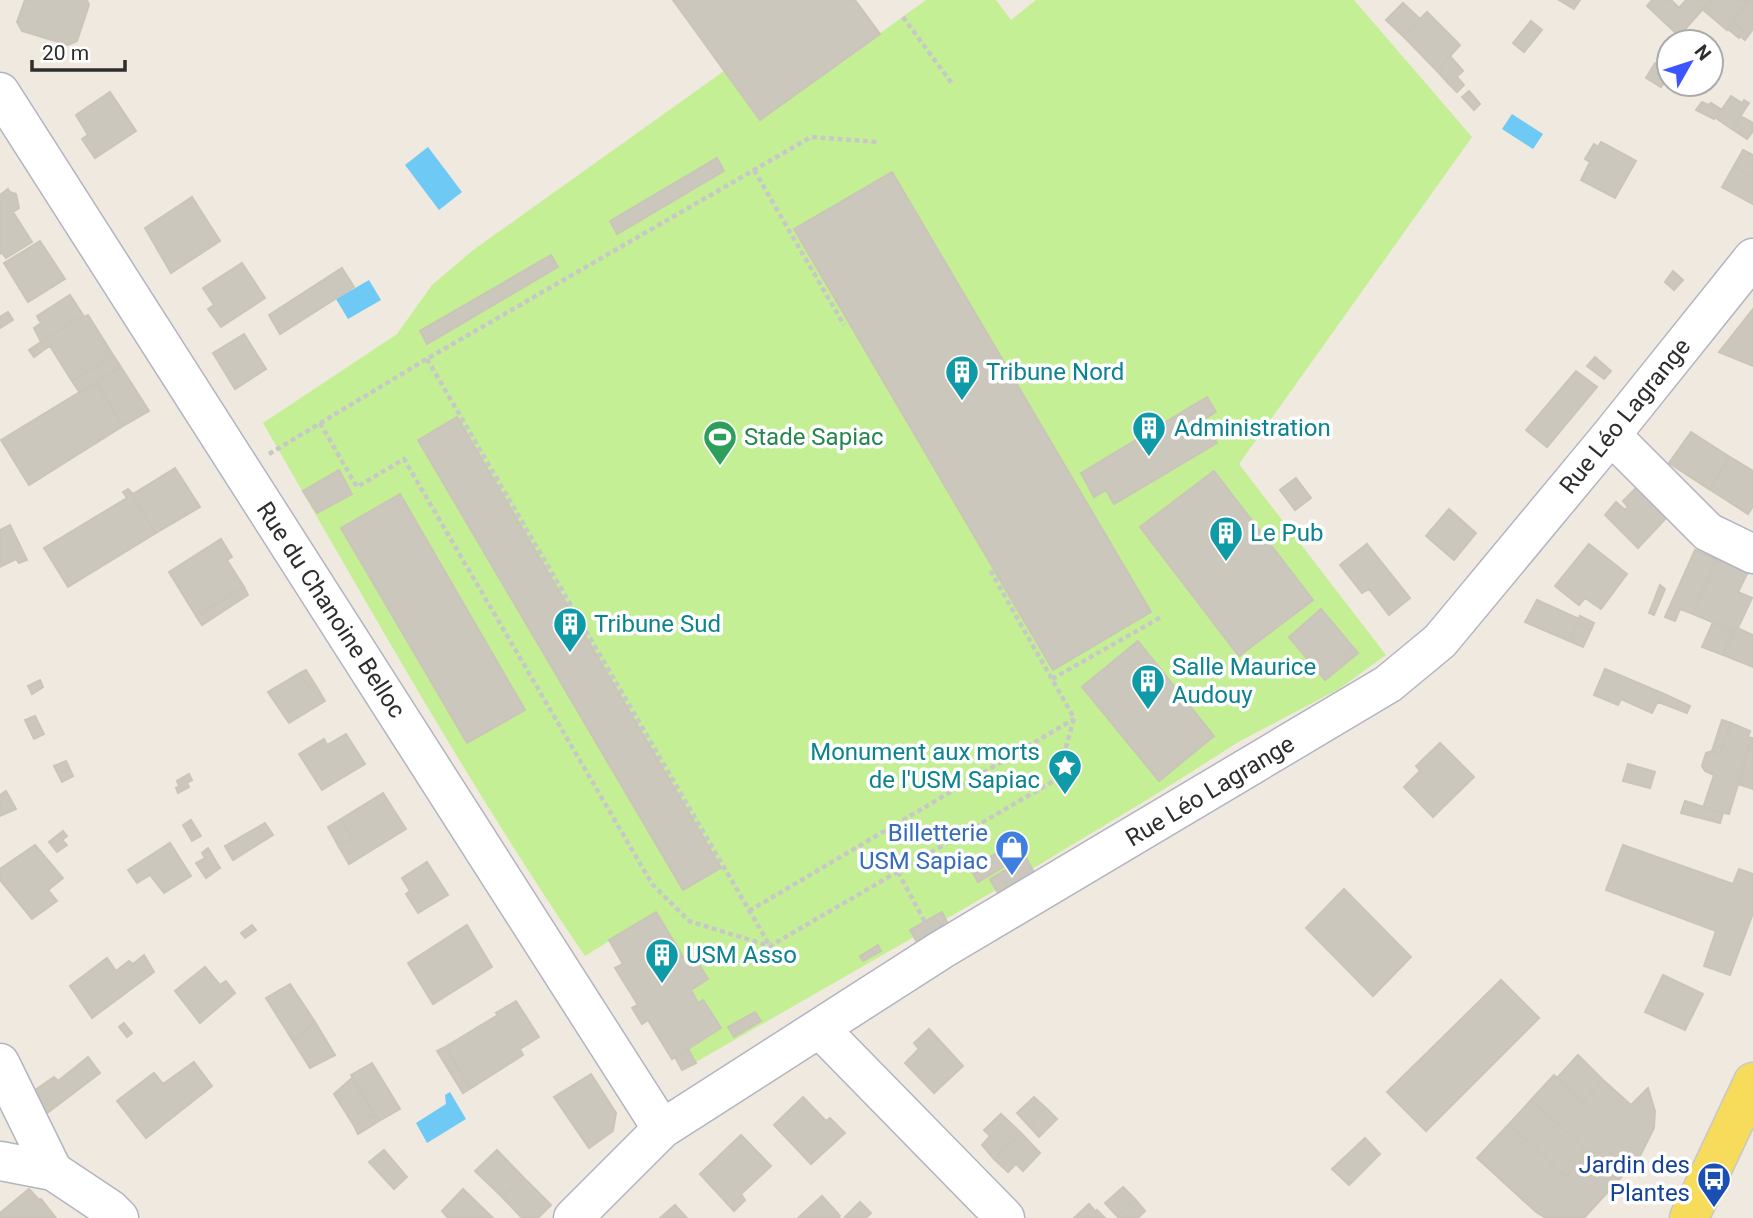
<svg xmlns="http://www.w3.org/2000/svg" width="1753" height="1218" viewBox="0 0 1753 1218" font-family="Roboto,sans-serif">
<style>
.pitch{fill:#c4ef95}
.water{fill:#6ec9f5}
.building{fill:#cbc7bd;stroke:#cbc5b8;stroke-width:2}
.lines{fill:none;stroke-linecap:round;stroke-linejoin:round}
.minor-casing{stroke:#b3b4c1;stroke-width:41}
.major-casing{stroke:#c8c8c8;stroke-width:41}
.path{stroke:#c8c8c8;stroke-width:4.5;stroke-dasharray:5 3.5;stroke-linecap:butt}
.minor{stroke:#fff;stroke-width:38}
.major{stroke:#f7dc5b;stroke-width:38}
.labels{text-anchor:middle;dominant-baseline:central;stroke-width:7;stroke-linejoin:round;paint-order:stroke}
.culture-label{font-size:24px;fill:#0d838f;stroke:#fff;text-anchor:start}
.street-label{font-size:24px;fill:#2d2d2d;stroke:#fff}
.leisure-label{font-size:24px;fill:#27864d;stroke:#fff;text-anchor:start}
.shop-label{font-size:24px;fill:#366cbe;stroke:#fff;text-anchor:end}
.transit-label{font-size:24px;fill:#164399;stroke:#fff;text-anchor:end}
</style>
<rect width="100%" height="100%" fill="#efe9df"/>
<!-- pitch -->
<path class="pitch" d="M 926,0 L 996,0 L 1011,20 L 1036,0 L 1354,0 L 1472,137 L 1239,464 L 1386,655 L 1339,689 L 1240,741 L 1155,795 L 1032,869 L 999,895 L 996,890 L 946,919 L 948,924 L 917,942 L 914,937 L 682,1070 L 676,1057 L 672,1059 L 648,1021 L 642,1024 L 632,1008 L 638,1004 L 615,968 L 623,963 L 609,941 L 585,956 C 468,785 367,603 263,423 L 397,334 L 432,285 L 472,251 L 724,71 L 760,120 Z"/>
<!-- water -->
<path class="water" d="M 1512,114 L 1543,134 L 1533,149 L 1502,129 Z
M 428,147 L 462,192 L 439,210 L 405,165 Z
M 369,280 L 381,300 L 348,319 L 336,299 Z
M 450,1092 L 466,1119 L 427,1143 L 416,1123 L 446,1104 L 445,1095 Z"/>
<!-- building -->
<path class="building" d="M 25,0 L 87,0 L 89,5 L 77,41 L 68,45 L 22,31 L 17,22 Z
M 673,0 L 855,0 L 880,34 L 760,120 Z
M 1559,0 L 1580,0 L 1574,9 Z
M 1652,0 L 1671,0 L 1679,8 L 1686,0 L 1711,0 L 1679,36 L 1647,6 Z
M 1711,0 L 1749,0 L 1727,30 L 1702,9 Z
M 1749,0 L 1753,0 L 1753,29 L 1745,40 L 1740,36 L 1744,31 L 1733,21 Z
M 1403,3 L 1420,19 L 1403,36 L 1386,20 Z
M 1427,12 L 1460,45 L 1437,71 L 1403,36 Z
M 1531,21 L 1542,30 L 1524,52 L 1513,43 Z
M 1733,21 L 1744,31 L 1739,38 L 1728,29 Z
M 1450,56 L 1463,71 L 1449,84 L 1437,71 Z
M 1655,63 L 1661,66 L 1659,69 L 1668,75 L 1661,87 L 1646,78 Z
M 1457,77 L 1464,85 L 1457,92 L 1449,84 Z
M 1469,91 L 1480,104 L 1474,110 L 1462,97 Z
M 110,92 L 136,131 L 95,158 L 82,139 L 88,135 L 76,115 Z
M 1731,96 L 1742,103 L 1744,100 L 1749,103 L 1732,129 L 1716,118 Z
M 1702,102 L 1708,105 L 1711,103 L 1722,110 L 1714,119 L 1696,110 Z
M 1740,116 L 1753,123 L 1753,131 L 1747,139 L 1732,129 Z
M 1601,142 L 1636,161 L 1615,198 L 1581,180 L 1590,162 L 1585,159 L 1594,144 L 1598,147 Z
M 1743,150 L 1753,155 L 1753,178 L 1734,166 Z
M 717,158 L 724,171 L 617,234 L 610,221 Z
M 1734,166 L 1753,178 L 1753,204 L 1722,187 Z
M 892,172 L 1151,612 L 1053,670 L 794,229 Z
M 8,189 L 10,192 L 16,194 L 19,208 L 13,212 L 32,242 L 6,258 L 2,253 L 0,254 L 0,195 Z
M 192,197 L 220,241 L 171,273 L 145,228 Z
M 40,241 L 65,279 L 28,302 L 4,263 Z
M 551,255 L 558,267 L 427,344 L 420,331 Z
M 242,263 L 265,298 L 221,327 L 208,309 L 214,305 L 203,288 Z
M 342,268 L 354,287 L 280,334 L 269,315 Z
M 1673,271 L 1683,280 L 1674,290 L 1665,282 Z
M 70,295 L 83,315 L 41,342 L 34,328 L 41,323 L 37,316 Z
M 1753,309 L 1753,366 L 1719,352 Z
M 8,312 L 13,320 L 0,328 L 0,317 Z
M 83,315 L 84,317 L 88,315 L 113,355 L 72,381 L 50,346 L 45,349 L 41,342 Z
M 244,334 L 266,369 L 235,389 L 213,353 Z
M 41,342 L 45,349 L 34,357 L 29,350 Z
M 113,355 L 121,367 L 80,393 L 72,381 Z
M 1595,357 L 1611,371 L 1604,379 L 1587,366 Z
M 121,367 L 149,411 L 123,426 L 96,382 Z
M 1576,371 L 1597,387 L 1547,447 L 1526,430 Z
M 96,382 L 123,426 L 29,485 L 1,440 Z
M 1207,397 L 1216,412 L 1203,420 L 1217,443 L 1114,504 L 1106,490 L 1094,497 L 1081,473 Z
M 457,417 L 721,868 L 683,890 L 418,440 Z
M 1691,432 L 1730,457 L 1709,489 L 1669,463 Z
M 1730,457 L 1753,471 L 1753,506 L 1748,514 L 1709,489 Z
M 175,468 L 200,507 L 156,533 L 128,489 L 133,494 Z
M 339,470 L 352,494 L 317,513 L 303,491 Z
M 1214,471 L 1313,600 L 1239,656 L 1140,527 Z
M 1296,478 L 1311,498 L 1295,510 L 1280,490 Z
M 1637,487 L 1668,516 L 1638,548 L 1605,515 L 1616,502 L 1625,510 L 1628,507 L 1623,501 Z
M 128,489 L 156,533 L 68,587 L 44,548 L 127,498 L 123,492 Z
M 400,494 L 525,710 L 467,743 L 341,528 Z
M 1449,509 L 1476,533 L 1454,560 L 1426,536 Z
M 10,525 L 27,560 L 19,563 L 16,559 L 0,567 L 0,530 Z
M 221,539 L 232,557 L 227,560 L 244,587 L 196,616 L 169,572 Z
M 1367,544 L 1410,598 L 1389,615 L 1369,589 L 1362,593 L 1340,565 Z
M 1589,544 L 1627,574 L 1601,609 L 1585,598 L 1579,605 L 1555,586 Z
M 1695,550 L 1716,559 L 1693,614 L 1680,609 L 1675,621 L 1665,617 Z
M 1716,559 L 1748,572 L 1738,592 L 1752,598 L 1738,628 L 1735,627 L 1733,631 L 1693,614 Z
M 1660,585 L 1665,589 L 1654,615 L 1649,613 Z
M 244,587 L 248,595 L 202,625 L 196,616 Z
M 1537,600 L 1579,619 L 1580,616 L 1594,623 L 1591,630 L 1577,623 L 1569,641 L 1525,622 Z
M 1321,609 L 1353,647 L 1342,656 L 1347,662 L 1325,680 L 1289,637 Z
M 1713,622 L 1733,631 L 1723,655 L 1702,647 Z
M 1577,623 L 1591,630 L 1583,647 L 1569,641 Z
M 1735,627 L 1753,635 L 1753,667 L 1723,655 Z
M 1138,641 L 1214,736 L 1159,781 L 1082,687 Z
M 1353,647 L 1358,653 L 1347,662 L 1342,656 Z
M 1605,669 L 1662,693 L 1652,713 L 1621,699 L 1618,705 L 1594,695 Z
M 306,670 L 316,686 L 310,689 L 300,673 Z
M 300,673 L 309,689 L 316,686 L 325,701 L 289,723 L 268,692 Z
M 40,680 L 43,687 L 32,694 L 28,686 Z
M 1662,693 L 1690,706 L 1687,713 L 1658,702 Z
M 35,716 L 44,734 L 34,739 L 25,720 Z
M 1722,720 L 1731,723 L 1720,754 L 1712,751 Z
M 1731,723 L 1750,731 L 1748,737 L 1752,738 L 1729,814 L 1706,808 L 1704,805 L 1714,775 L 1705,771 L 1702,766 L 1706,753 L 1712,751 L 1720,754 Z
M 346,734 L 365,764 L 322,790 L 299,754 L 324,739 L 327,745 Z
M 1752,738 L 1753,738 L 1753,789 L 1738,784 Z
M 1440,743 L 1474,777 L 1433,817 L 1404,787 L 1420,771 L 1416,766 Z
M 66,761 L 73,776 L 62,782 L 54,766 Z
M 1628,764 L 1655,772 L 1650,788 L 1623,781 Z
M 189,774 L 192,780 L 187,783 L 189,787 L 178,793 L 176,788 L 179,786 L 177,781 Z
M 6,791 L 16,809 L 0,816 L 0,795 Z
M 383,793 L 406,829 L 349,864 L 339,847 L 353,838 L 341,819 Z
M 1685,801 L 1723,813 L 1720,823 L 1681,813 Z
M 341,819 L 353,838 L 339,847 L 328,827 Z
M 191,820 L 201,836 L 192,841 L 183,825 Z
M 265,823 L 273,835 L 233,860 L 225,846 Z
M 63,831 L 67,836 L 62,840 L 67,845 L 57,852 L 49,842 Z
M 170,843 L 191,876 L 164,893 L 150,875 L 137,883 L 128,870 Z
M 35,845 L 63,878 L 48,890 L 57,901 L 32,919 L 0,880 L 0,869 Z
M 1623,845 L 1733,884 L 1739,869 L 1753,874 L 1753,913 L 1730,975 L 1704,966 L 1716,931 L 1606,890 Z
M 208,848 L 220,868 L 206,878 L 196,863 L 205,858 L 202,853 Z
M 997,853 L 1005,866 L 978,882 L 970,868 Z
M 1026,858 L 1035,874 L 999,895 L 990,879 Z
M 427,862 L 448,895 L 418,913 L 406,894 L 410,891 L 402,878 Z
M 1344,889 L 1411,957 L 1373,996 L 1306,928 Z
M 656,912 L 690,968 L 698,963 L 708,979 L 691,990 L 698,1003 L 703,1000 L 721,1028 L 672,1059 L 648,1020 L 642,1024 L 632,1008 L 638,1005 L 615,968 L 623,964 L 609,940 Z
M 942,912 L 948,924 L 917,942 L 910,930 Z
M 252,925 L 256,930 L 245,938 L 241,933 Z
M 467,925 L 492,967 L 433,1004 L 408,963 Z
M 878,945 L 881,951 L 863,961 L 860,956 Z
M 144,955 L 154,972 L 92,1018 L 70,986 L 107,958 L 116,971 L 129,961 L 133,964 Z
M 205,967 L 220,985 L 226,981 L 235,993 L 200,1023 L 175,991 Z
M 1663,975 L 1703,994 L 1685,1030 L 1645,1012 Z
M 1501,980 L 1539,1018 L 1426,1131 L 1387,1092 Z
M 290,984 L 315,1022 L 293,1041 L 266,998 Z
M 516,1001 L 539,1037 L 520,1049 L 523,1055 L 471,1088 L 445,1047 L 498,1015 L 496,1013 Z
M 755,1012 L 761,1021 L 734,1037 L 728,1027 Z
M 315,1022 L 335,1055 L 310,1068 L 293,1041 Z
M 124,1023 L 132,1033 L 127,1037 L 119,1027 Z
M 929,1029 L 963,1066 L 934,1093 L 905,1063 L 919,1049 L 914,1043 Z
M 445,1047 L 471,1088 L 463,1093 L 437,1051 Z
M 688,1049 L 696,1063 L 682,1070 L 675,1057 Z
M 1578,1055 L 1603,1080 L 1582,1102 L 1557,1078 Z
M 88,1057 L 100,1073 L 38,1120 L 26,1096 L 54,1077 L 58,1081 Z
M 194,1062 L 212,1086 L 146,1138 L 117,1101 L 154,1073 L 163,1084 Z
M 372,1063 L 400,1109 L 379,1121 L 351,1075 Z
M 591,1074 L 616,1113 L 613,1131 L 589,1148 L 554,1097 Z
M 1554,1075 L 1582,1102 L 1603,1080 L 1631,1105 L 1648,1088 L 1655,1111 L 1654,1128 L 1639,1158 L 1584,1218 L 1546,1218 L 1536,1212 L 1477,1158 L 1509,1124 L 1566,1177 L 1589,1152 L 1531,1100 Z
M 352,1078 L 374,1114 L 354,1126 L 334,1094 Z
M 803,1097 L 826,1121 L 830,1118 L 845,1133 L 811,1164 L 774,1125 Z
M 1034,1097 L 1046,1108 L 1029,1126 L 1017,1113 Z
M 1531,1100 L 1589,1152 L 1566,1177 L 1509,1124 Z
M 1046,1108 L 1057,1119 L 1039,1137 L 1029,1126 Z
M 374,1114 L 379,1121 L 358,1134 L 354,1126 Z
M 1001,1114 L 1021,1133 L 994,1159 L 982,1145 L 990,1136 L 984,1130 Z
M 1021,1133 L 1040,1153 L 1023,1171 L 1016,1164 L 1008,1172 L 994,1159 Z
M 741,1135 L 771,1166 L 741,1194 L 745,1200 L 734,1211 L 700,1174 Z
M 1365,1138 L 1380,1154 L 1349,1185 L 1332,1169 Z
M 384,1150 L 407,1177 L 394,1189 L 369,1162 Z
M 497,1150 L 524,1178 L 502,1197 L 475,1171 Z
M 524,1178 L 551,1205 L 538,1218 L 522,1218 L 502,1197 Z
M 1123,1187 L 1135,1199 L 1117,1216 L 1105,1203 Z
M 29,1189 L 39,1200 L 41,1199 L 56,1218 L 0,1218 L 0,1213 Z
M 463,1189 L 493,1218 L 448,1218 L 442,1211 Z
M 822,1196 L 840,1216 L 839,1218 L 798,1218 Z
M 1135,1199 L 1145,1211 L 1138,1218 L 1119,1218 L 1117,1216 Z
M 860,1202 L 871,1213 L 866,1218 L 844,1218 Z
M 1089,1204 L 1096,1212 L 1097,1210 L 1105,1218 L 1074,1218 Z
M 675,1205 L 687,1218 L 660,1218 Z"/>
<g class="lines">
<!-- minor casing -->
<g class="minor-casing">
<path id="minor" d="M 0,92 L 662,1129
M 1611,435 L 1708,532 L 1753,554
M 820,1029 L 1005,1218
M 0,1063 L 53,1171
M 0,1161 L 53,1171 L 110,1209 L 119,1218
M 573,1218 L 662,1129 L 941,950 L 1388,684 L 1440,641 L 1611,435 L 1753,258"/>
</g>
<!-- major casing -->
<g class="major-casing">
<path id="major" d="M 1689,1218 L 1753,1082"/>
</g>
<!-- path -->
<path class="path" d="M 903,17 L 953,85
M 754,170 L 844,325
M 427,359 L 770,946
M 320,423 L 357,487 L 404,459 L 652,884 L 689,921 L 770,946 L 1057,779 L 1074,718 L 990,570
M 269,454 L 425,360 L 811,137 L 878,142
M 1052,679 L 1163,616
M 898,872 L 925,922
M 749,911 L 1074,719"/>
<!-- minor -->
<use href="#minor" class="minor"/>
<!-- major -->
<use href="#major" class="major"/>
</g>
<!-- icons -->
<defs>
<g id="building-pin" transform="scale(1.75)"><path d="M0 17L-7.5 6A9.5 9.5 0 1 1 7.5 6Z" fill="#0f9aa8" stroke="#fff"/><path d="M-4-6H4V6H1V3H-1V6H-4ZM-2.5-4.3h1.7v1.8h-1.7ZM.8-4.3h1.7v1.8H.8ZM-2.5-1h1.7V.8h-1.7ZM.8-1h1.7V.8H.8Z" fill="#fff"/></g>
<g id="stadium-pin" transform="scale(1.75)"><path d="M0 17L-7.5 6A9.5 9.5 0 1 1 7.5 6Z" fill="#2e9e5b" stroke="#fff"/><path d="M0-5a6.5 5 0 1 0 0 10a6.5 5 0 1 0 0-10ZM-3.5-1.8h7v3.6h-7Z" fill="#fff"/></g>
<g id="sight-pin" transform="scale(1.75)"><path d="M0 17L-7.5 6A9.5 9.5 0 1 1 7.5 6Z" fill="#0f9aa8" stroke="#fff"/><path d="M0-6L1.8-2.2L6-1.7L2.9 1.2L3.7 5.4L0 3.3L-3.7 5.4L-2.9 1.2L-6-1.7L-1.8-2.2Z" fill="#fff"/></g>
<g id="shop-pin" transform="scale(1.75)"><path d="M0 17L-7.5 6A9.5 9.5 0 1 1 7.5 6Z" fill="#3f7fe0" stroke="#fff"/><path d="M-5-2.5h2.3a2.7 3.5 0 0 1 5.4 0H5L5.5 6h-11ZM-1.5-2.5h3a1.5 2.3 0 0 0-3 0Z" fill="#fff"/></g>
<g id="bus-pin" transform="scale(1.75)"><path d="M0 17L-7.5 6A9.5 9.5 0 1 1 7.5 6Z" fill="#1a4fb4" stroke="#fff"/><path d="M-5-6H5V4H4V6H2V4H-2V6H-4V4H-5ZM-3.5-4V0h7V-4ZM-3.5 1.2v1.5H-2V1.2ZM2 1.2v1.5H3.5V1.2Z" fill="#fff"/></g>
</defs>
<g fill-rule="evenodd">
<use href="#building-pin" x="962" y="372"/>
<use href="#building-pin" x="1149" y="428"/>
<use href="#stadium-pin" x="720" y="437"/>
<use href="#building-pin" x="1226" y="533"/>
<use href="#building-pin" x="570" y="624"/>
<use href="#building-pin" x="1148" y="681"/>
<use href="#sight-pin" x="1065" y="766"/>
<use href="#shop-pin" x="1012" y="847"/>
<use href="#building-pin" x="662" y="955"/>
<use href="#bus-pin" x="1714" y="1179"/>
</g>
<g class="labels">
<!-- culture labels -->
<g class="culture-label">
<text x="986" y="372">Tribune Nord</text>
<text x="1174" y="428">Administration</text>
<text x="1250" y="533">Le Pub</text>
<text x="594" y="624">Tribune Sud</text>
<text x="1172" y="667">Salle Maurice<tspan x="1172" dy="28">Audouy</tspan></text>
<text x="1040" y="752" text-anchor="end">Monument aux morts<tspan x="1040" dy="28">de l'USM Sapiac</tspan></text>
<text x="686" y="955">USM Asso</text>
</g>
<!-- street labels -->
<g class="street-label">
<text transform="translate(1625 416) rotate(-51)">Rue Léo Lagrange</text>
<text transform="translate(331 610) rotate(57)">Rue du Chanoine Belloc</text>
<text transform="translate(1210 791) rotate(-31)">Rue Léo Lagrange</text>
</g>
<!-- leisure labels -->
<g class="leisure-label">
<text x="744" y="437">Stade Sapiac</text>
</g>
<!-- shop labels -->
<g class="shop-label">
<text x="988" y="833">Billetterie<tspan x="988" dy="28">USM Sapiac</tspan></text>
</g>
<!-- transit labels -->
<g class="transit-label">
<text x="1690" y="1165">Jardin des<tspan x="1690" dy="28">Plantes</tspan></text>
</g>
</g>
<!-- north arrow -->
<g transform="translate(1690 63) rotate(51)"><circle r="33" fill="#ffffff" stroke="#ababab" stroke-width="2"/>
<path d="M0-5L12 26L0 18L-12 26Z" fill="#3c55ff"/>
<text y="-10" font-size="19" font-weight="bold" text-anchor="middle" fill="#2d2d2d">N</text>
</g>
<!-- scale -->
<path d="M32 60v10h93v-10" fill="none" stroke="#2d2d2d" stroke-width="3.5"/>
<text x="42" y="60" font-size="21" fill="#2d2d2d" stroke="#ffffff" stroke-width="5" paint-order="stroke">20 m</text>
</svg>
